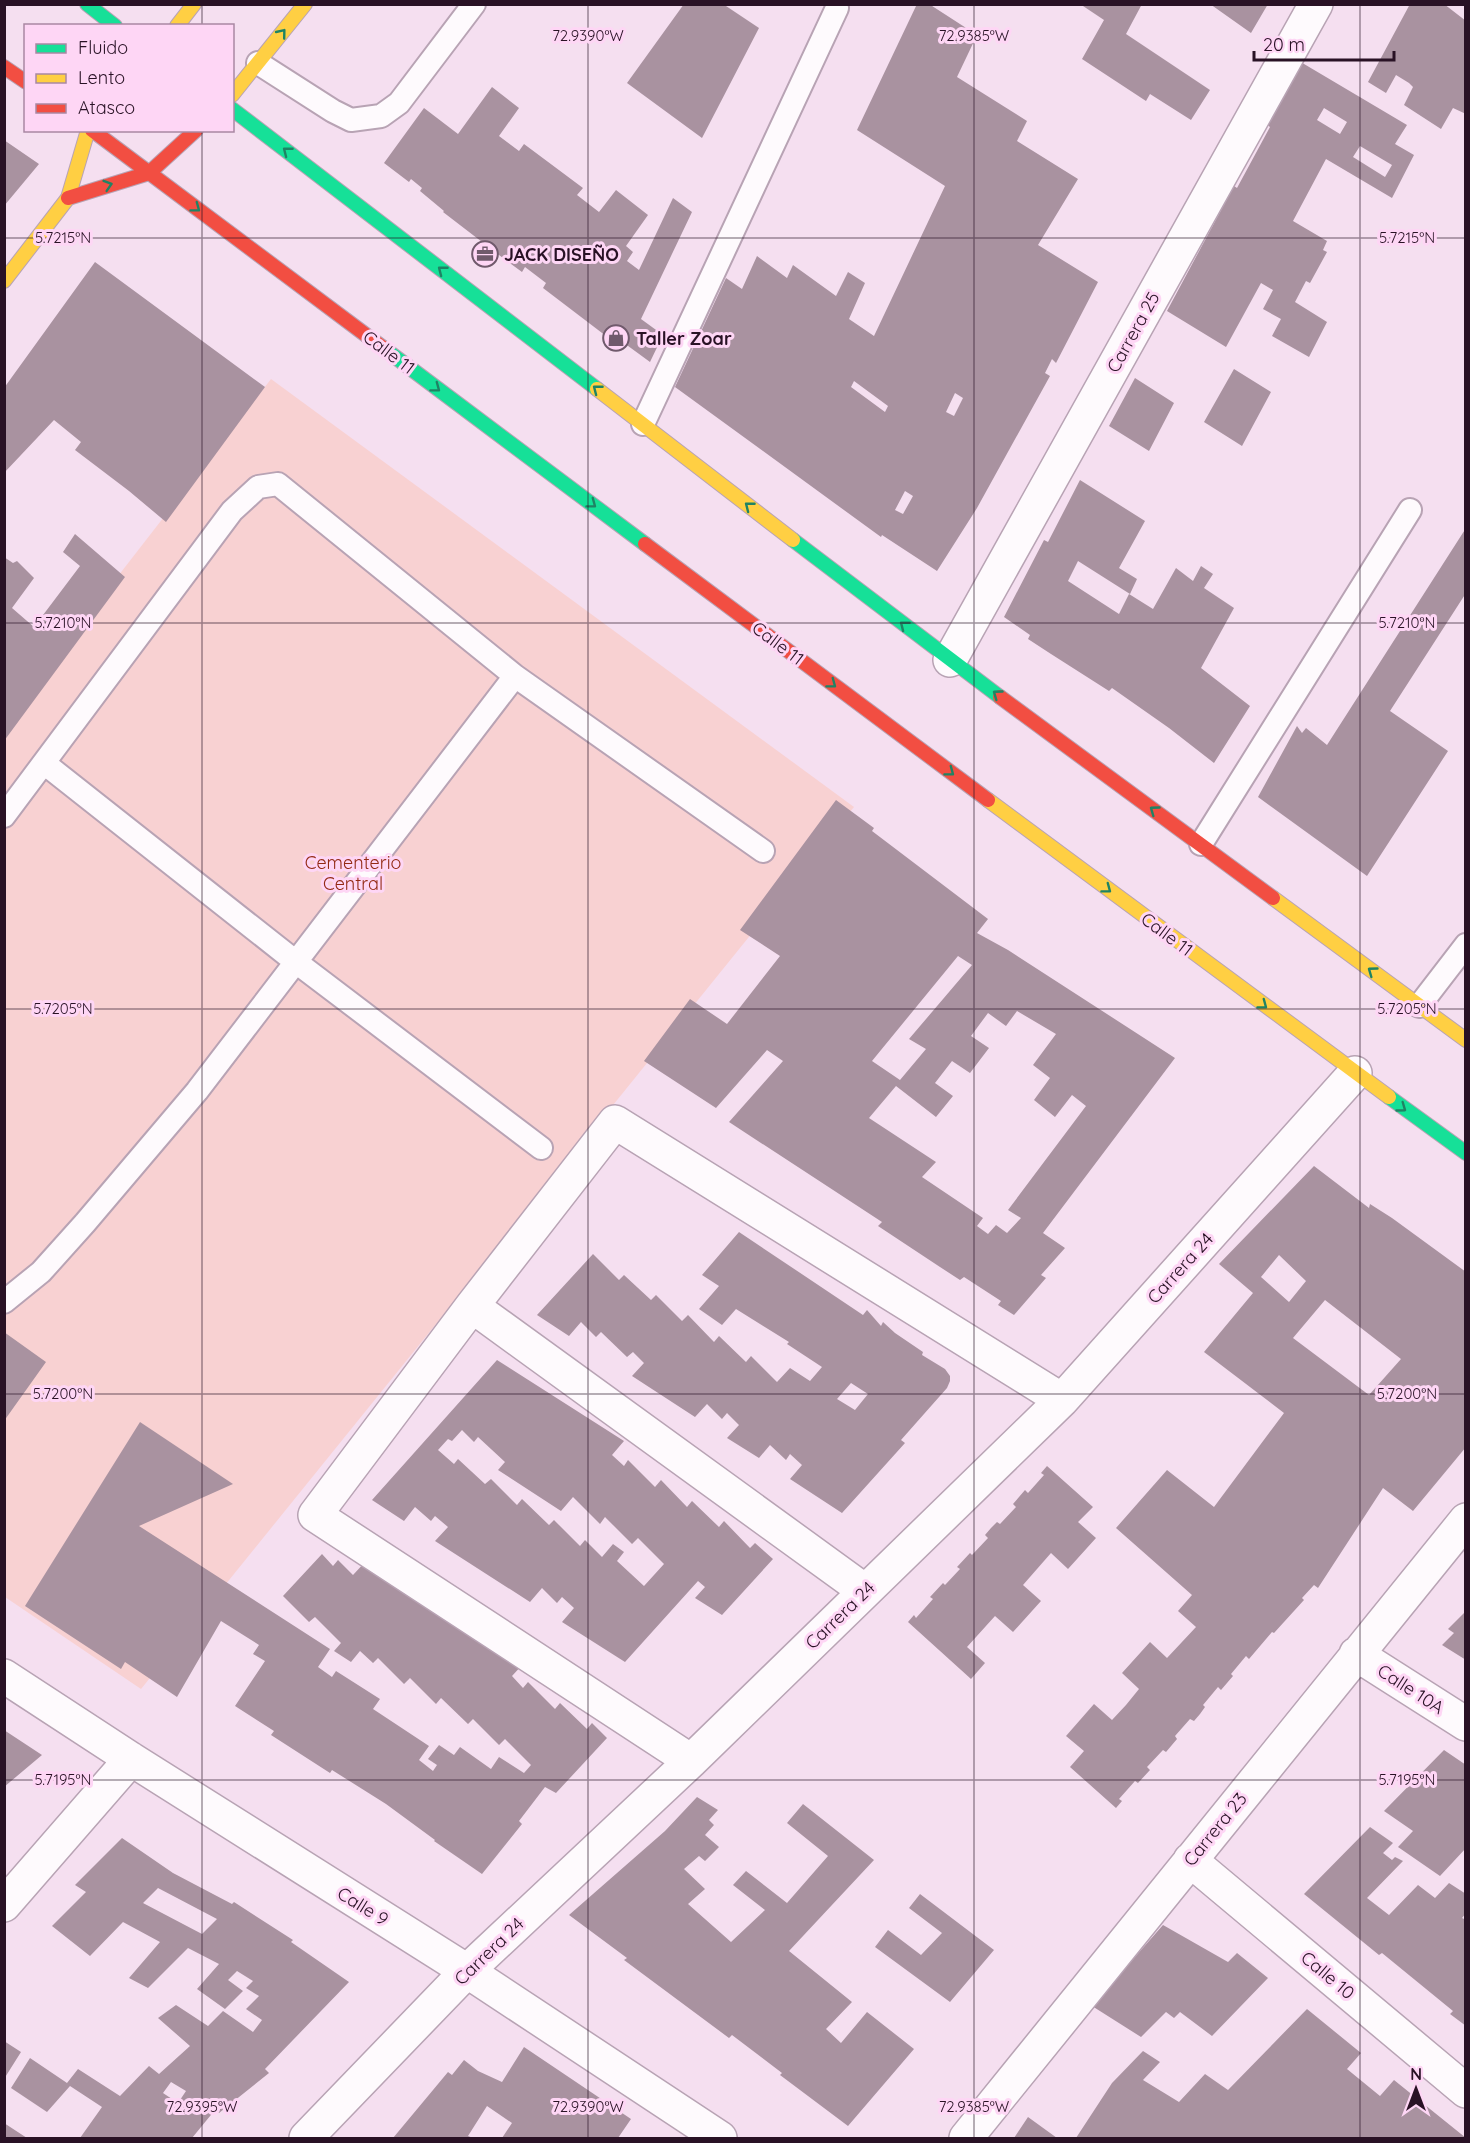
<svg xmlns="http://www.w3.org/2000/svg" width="1470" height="2143" viewBox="0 0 1470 2143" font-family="Quicksand,sans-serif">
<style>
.green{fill:#f8d1d2}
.building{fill:#a992a0;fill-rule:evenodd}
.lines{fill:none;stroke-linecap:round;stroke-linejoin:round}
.lane-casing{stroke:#b8a3b4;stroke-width:26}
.street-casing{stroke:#b8a3b4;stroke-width:36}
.fast-casing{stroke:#b8a3b4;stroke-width:16}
.slow-casing{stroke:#b8a3b4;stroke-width:16}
.jam-casing{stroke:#b8a3b4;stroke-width:16}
.lane{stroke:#fefafd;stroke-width:22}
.street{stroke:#fefafd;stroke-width:33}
.fast{stroke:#16e098;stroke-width:14}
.slow{stroke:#ffcf43;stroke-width:14}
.jam{stroke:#f24e42;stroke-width:14}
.oneway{stroke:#1f8364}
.ticks{fill:none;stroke:#291225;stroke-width:1.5;stroke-opacity:0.45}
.labels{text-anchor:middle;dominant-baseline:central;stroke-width:6;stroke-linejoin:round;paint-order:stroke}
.poi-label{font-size:18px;font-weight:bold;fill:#291225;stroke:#fed6f5;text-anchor:start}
.street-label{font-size:18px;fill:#291225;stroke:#fed6f5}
.park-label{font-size:18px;fill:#932913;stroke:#fed6f5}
.ticks-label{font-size:15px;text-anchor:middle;fill:#291225;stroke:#fed6f5;stroke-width:6;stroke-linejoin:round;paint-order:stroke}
</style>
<rect width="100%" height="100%" fill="#f5dff0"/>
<!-- green -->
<path class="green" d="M 271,379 L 854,807 L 141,1689 L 5,1597 L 4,723 Z"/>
<!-- building -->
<path class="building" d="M 684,4 L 723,4 L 759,28 L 702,138 L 627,83 Z
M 917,4 L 929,4 L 977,35 L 957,77 L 1027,121 L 1017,141 L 1078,179 L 1038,245 L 1098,282 L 1056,363 L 1052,359 L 1045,373 L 1050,376 L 977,508 L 937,571 L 882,535 L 881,537 L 675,387 L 726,278 L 742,289 L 757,256 L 787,278 L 793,265 L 836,296 L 848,272 L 865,283 L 849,319 L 874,336 L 945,186 L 857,130 ZM 854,381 L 888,406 L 885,412 L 851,387 ZM 955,393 L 963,398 L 954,416 L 946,412 ZM 905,491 L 913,496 L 903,514 L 895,510 Z
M 1080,4 L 1142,4 L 1126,34 L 1210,90 L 1191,120 L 1150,94 L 1146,101 L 1082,59 L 1104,20 Z
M 1210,4 L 1268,4 L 1251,33 Z
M 1410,4 L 1444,4 L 1466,21 L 1466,114 L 1453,108 L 1441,129 L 1404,105 L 1413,87 L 1409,83 L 1396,75 L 1386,93 L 1368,82 Z
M 1299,61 L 1407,125 L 1395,144 L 1414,155 L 1392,198 L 1326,159 L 1293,221 L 1327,241 L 1323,250 L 1327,252 L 1310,283 L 1306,281 L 1295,302 L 1327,322 L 1309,357 L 1272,336 L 1281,319 L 1263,309 L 1273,290 L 1261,283 L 1226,347 L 1167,311 L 1234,186 L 1237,188 L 1270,127 L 1265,123 ZM 1324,108 L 1347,122 L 1340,134 L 1317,120 ZM 1360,146 L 1392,165 L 1385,177 L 1353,157 Z
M 492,87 L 519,108 L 499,136 L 519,151 L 524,144 L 583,188 L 577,195 L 599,212 L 616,190 L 648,215 L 626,246 L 633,252 L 627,261 L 639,270 L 673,198 L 692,212 L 641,319 L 663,335 L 650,362 L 609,332 L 606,336 L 543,288 L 546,283 L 525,267 L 522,272 L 499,255 L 443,212 L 444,211 L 420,191 L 422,188 L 411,179 L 409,182 L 384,163 L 424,108 L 458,134 Z
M 4,140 L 39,164 L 4,206 Z
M 95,262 L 265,387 L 166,522 L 129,491 L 75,450 L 81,442 L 54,420 L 4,473 L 4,388 Z
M 1234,369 L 1271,392 L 1242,446 L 1204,422 Z
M 1135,378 L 1174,403 L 1149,451 L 1109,426 Z
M 1080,480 L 1145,521 L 1119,568 L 1137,579 L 1130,594 L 1078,561 L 1068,581 L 1119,614 L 1129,594 L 1153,609 L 1176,568 L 1193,581 L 1201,566 L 1213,574 L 1204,588 L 1234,608 L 1201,668 L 1250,706 L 1214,763 L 1169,728 L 1112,688 L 1109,691 L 1051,654 L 1028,639 L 1030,635 L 1004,617 L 1044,540 L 1048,542 Z
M 1466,528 L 1466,593 L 1390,711 L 1448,751 L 1367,876 L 1258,797 L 1297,726 L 1302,733 L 1306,728 L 1327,745 Z
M 75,534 L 125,577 L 4,741 L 4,557 L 13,563 L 17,561 L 34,578 L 12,608 L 34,627 L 80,566 L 63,552 Z
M 836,800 L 874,828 L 872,831 L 988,919 L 977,933 L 1008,950 L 1175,1058 L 1043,1233 L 1065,1248 L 1041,1275 L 1046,1278 L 1014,1315 L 998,1305 L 1001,1301 L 964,1277 L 960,1280 L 940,1267 L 878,1226 L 882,1222 L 729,1122 L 783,1061 L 767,1050 L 716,1108 L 644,1061 L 690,999 L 727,1024 L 780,956 L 740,930 ZM 958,956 L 972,965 L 909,1039 L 926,1049 L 900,1080 L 872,1061 ZM 1017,1011 L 1056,1034 L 1033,1065 L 1050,1078 L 1034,1100 L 1055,1117 L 1072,1095 L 1086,1106 L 1008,1210 L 1021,1218 L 1007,1233 L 996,1225 L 988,1234 L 977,1226 L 983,1218 L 922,1177 L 936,1162 L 869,1118 L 896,1086 L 936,1117 L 953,1096 L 935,1083 L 952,1061 L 970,1073 L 989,1048 L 971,1036 L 988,1013 L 1006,1026 Z
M 1314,1166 L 1369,1208 L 1370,1204 L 1392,1218 L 1466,1272 L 1466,1447 L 1413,1511 L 1383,1488 L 1318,1588 L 1314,1585 L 1302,1598 L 1304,1600 L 1274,1633 L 1272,1632 L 1249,1659 L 1246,1656 L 1231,1674 L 1233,1676 L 1221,1690 L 1218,1687 L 1203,1705 L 1205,1707 L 1200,1714 L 1194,1721 L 1190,1719 L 1175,1736 L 1177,1739 L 1166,1752 L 1163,1750 L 1147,1767 L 1150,1770 L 1138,1783 L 1135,1781 L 1119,1799 L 1122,1801 L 1116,1808 L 1070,1767 L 1084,1751 L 1066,1736 L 1094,1704 L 1112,1720 L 1126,1705 L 1139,1689 L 1122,1673 L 1150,1642 L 1167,1658 L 1196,1627 L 1178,1611 L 1192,1595 L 1116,1528 L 1167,1470 L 1214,1507 L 1284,1413 L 1204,1352 L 1253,1293 L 1219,1264 ZM 1279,1255 L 1306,1281 L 1289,1302 L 1261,1277 ZM 1325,1300 L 1401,1359 L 1369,1395 L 1293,1338 Z
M 739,1232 L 863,1315 L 867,1310 L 881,1326 L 883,1322 L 895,1333 L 923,1352 L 922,1355 L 945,1369 L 950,1376 L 950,1381 L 947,1388 L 901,1440 L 905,1443 L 842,1513 L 790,1479 L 802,1465 L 790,1454 L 786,1460 L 770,1445 L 759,1458 L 727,1438 L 739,1425 L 727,1413 L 722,1419 L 707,1404 L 695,1417 L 632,1376 L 644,1363 L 633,1352 L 627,1357 L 601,1332 L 596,1337 L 581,1322 L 569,1336 L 537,1315 L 593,1254 L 619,1280 L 624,1275 L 651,1300 L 656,1295 L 682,1321 L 688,1315 L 714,1342 L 719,1336 L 746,1362 L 751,1356 L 777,1382 L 790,1368 L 810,1381 L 822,1367 L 787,1344 L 789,1342 L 736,1309 L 722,1325 L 699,1309 L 719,1286 L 702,1275 ZM 851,1383 L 868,1394 L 855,1410 L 837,1399 Z
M 4,1332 L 46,1362 L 4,1421 Z
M 497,1360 L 624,1441 L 612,1455 L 624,1466 L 628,1460 L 655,1487 L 661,1480 L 687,1507 L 692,1501 L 719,1527 L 724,1521 L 750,1548 L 755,1543 L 773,1559 L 722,1615 L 695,1598 L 705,1587 L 698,1581 L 625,1662 L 562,1622 L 574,1608 L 562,1597 L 557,1603 L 542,1588 L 530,1602 L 435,1541 L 448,1527 L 435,1516 L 431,1521 L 415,1507 L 404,1521 L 372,1500 ZM 462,1430 L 474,1442 L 478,1437 L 505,1462 L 498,1470 L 561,1511 L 573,1497 L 600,1524 L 605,1517 L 632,1544 L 638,1538 L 664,1564 L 644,1586 L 617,1561 L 624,1552 L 613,1544 L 602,1557 L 585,1540 L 580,1546 L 554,1520 L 549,1525 L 522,1499 L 517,1505 L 491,1479 L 485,1484 L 458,1459 L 454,1464 L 438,1450 L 448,1439 L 452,1441 Z
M 140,1422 L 233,1484 L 139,1526 L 330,1649 L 318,1667 L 332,1677 L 336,1671 L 380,1699 L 373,1709 L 429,1746 L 419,1760 L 433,1771 L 437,1765 L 428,1759 L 439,1745 L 454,1755 L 460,1747 L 491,1769 L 499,1757 L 524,1773 L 531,1765 L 505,1739 L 499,1745 L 473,1719 L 468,1724 L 441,1698 L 436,1704 L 410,1678 L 404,1684 L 378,1658 L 373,1663 L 360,1651 L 351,1662 L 334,1651 L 341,1643 L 315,1617 L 309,1622 L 283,1596 L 322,1554 L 333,1566 L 338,1560 L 353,1575 L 366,1561 L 524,1663 L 512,1676 L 523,1688 L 528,1682 L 555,1709 L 560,1703 L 587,1729 L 592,1723 L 607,1738 L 556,1793 L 545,1787 L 519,1821 L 522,1824 L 482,1874 L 434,1841 L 435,1840 L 386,1804 L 332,1770 L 330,1773 L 271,1735 L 274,1731 L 235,1706 L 265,1661 L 253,1654 L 259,1645 L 221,1621 L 177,1697 L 125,1662 L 121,1669 L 25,1606 Z
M 1047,1466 L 1093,1507 L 1078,1522 L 1096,1538 L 1068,1569 L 1051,1553 L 1023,1585 L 1041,1601 L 1013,1632 L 995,1616 L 967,1647 L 985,1663 L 971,1679 L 908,1622 L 914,1615 L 916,1618 L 933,1599 L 930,1597 L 943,1583 L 945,1585 L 960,1569 L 957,1567 L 970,1553 L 972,1555 L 988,1538 L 985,1535 L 991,1528 L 997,1522 L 1000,1524 L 1016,1507 L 1013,1504 L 1025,1490 L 1028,1493 L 1044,1475 L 1041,1473 Z
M 1466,1611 L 1466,1660 L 1442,1645 L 1454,1633 L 1448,1629 Z
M 4,1730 L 42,1755 L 4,1787 Z
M 1444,1750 L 1466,1765 L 1466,1848 L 1440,1876 L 1398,1847 L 1413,1831 L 1384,1811 Z
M 697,1797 L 718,1810 L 709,1820 L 714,1825 L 705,1835 L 719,1847 L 705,1861 L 699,1856 L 684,1869 L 705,1889 L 688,1904 L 731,1942 L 765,1910 L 733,1885 L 746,1871 L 787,1903 L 828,1856 L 787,1823 L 803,1804 L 874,1860 L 789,1951 L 852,2002 L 826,2029 L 841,2043 L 867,2012 L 914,2049 L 848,2126 L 780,2075 L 782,2073 L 732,2035 L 729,2038 L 624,1960 L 627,1958 L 569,1915 L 665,1831 Z
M 1370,1827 L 1393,1843 L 1383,1853 L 1392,1860 L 1395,1857 L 1403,1861 L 1367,1898 L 1389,1915 L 1418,1885 L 1435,1898 L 1449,1883 L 1466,1894 L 1466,1913 L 1462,1918 L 1466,1920 L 1466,2026 L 1450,2014 L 1453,2011 L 1382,1953 L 1379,1955 L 1304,1894 Z
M 122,1838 L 173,1873 L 232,1904 L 234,1902 L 293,1940 L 291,1942 L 349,1982 L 265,2069 L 269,2073 L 219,2113 L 215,2110 L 192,2138 L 80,2138 L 102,2107 L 70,2086 L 47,2112 L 11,2088 L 30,2058 L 67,2083 L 78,2069 L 120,2096 L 149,2066 L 159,2074 L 190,2046 L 158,2018 L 176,2005 L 208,2026 L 223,2011 L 253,2032 L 262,2020 L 246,2009 L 259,1996 L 246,1988 L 253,1981 L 237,1971 L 228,1980 L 243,1991 L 225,2009 L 197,1989 L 219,1964 L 188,1948 L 148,1988 L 129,1978 L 160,1942 L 123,1922 L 90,1956 L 52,1926 L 86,1892 L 75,1885 ZM 158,1888 L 217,1919 L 202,1934 L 143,1903 ZM 171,2082 L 186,2091 L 178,2103 L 163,2093 Z
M 920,1894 L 994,1950 L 950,2002 L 875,1947 L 888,1930 L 921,1955 L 942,1933 L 909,1908 Z
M 1163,1925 L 1228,1962 L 1237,1953 L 1268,1978 L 1212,2036 L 1180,2012 L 1174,2018 L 1166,2012 L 1141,2037 L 1092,2006 Z
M 1307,2009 L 1361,2053 L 1347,2069 L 1380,2096 L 1394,2080 L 1466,2138 L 1076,2138 L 1112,2083 L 1143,2051 L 1160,2062 L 1143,2080 L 1179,2102 L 1205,2074 L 1228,2090 Z
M 4,2041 L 21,2052 L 4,2079 Z
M 524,2047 L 631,2119 L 618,2138 L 502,2138 L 512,2123 L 487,2106 L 468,2136 L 473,2138 L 393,2138 L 448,2072 L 452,2075 L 464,2060 L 478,2071 L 502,2082 Z
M 1028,2117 L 1057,2138 L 1014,2138 Z
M 4,2123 L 27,2138 L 4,2138 Z"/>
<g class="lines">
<!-- lane casing -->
<g class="lane-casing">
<path id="lane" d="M 258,63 L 333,111 L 351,120 L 381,116 L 399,103 L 474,4
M 643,424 L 837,8
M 44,763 L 296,962 L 541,1148
M 4,816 L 232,511 L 258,487 L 278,484 L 515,676 L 763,851
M 1201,844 L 1410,510
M 1419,1006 L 1466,945
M 4,1302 L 41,1272 L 85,1223 L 197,1091 L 515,676"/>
</g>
<!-- street casing -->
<g class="street-casing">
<path id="street" d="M 950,660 L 1316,4
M 472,1306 L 865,1591
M 1356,1654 L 1466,1724
M 4,1676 L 131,1759 L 467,1971 L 720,2138
M 691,1761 L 315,1515 L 472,1306 L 615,1122 L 1062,1400
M 1190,1860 L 1466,2091
M 4,1905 L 131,1759
M 306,2138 L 467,1971 L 691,1761 L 1062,1400 L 1355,1073
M 966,2138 L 1466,1520"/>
</g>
<!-- fast casing -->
<g class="fast-casing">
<path id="fast" d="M 87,4 L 115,26
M 232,109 L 597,389
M 386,350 L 645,544
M 793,540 L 1000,697
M 1389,1097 L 1466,1153"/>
</g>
<!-- slow casing -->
<g class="slow-casing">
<path id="slow" d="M 177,26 L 194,4
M 232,95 L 305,4
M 4,281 L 68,198 L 88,130
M 597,389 L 793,540
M 988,800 L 1389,1097
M 1273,898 L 1466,1040"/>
</g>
<!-- jam casing -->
<g class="jam-casing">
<path id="jam" d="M 4,67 L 26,82
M 92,130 L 386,350
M 68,198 L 149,173 L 196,130
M 645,544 L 988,800
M 1000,697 L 1273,898"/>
</g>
<!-- lane -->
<use href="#lane" class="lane"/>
<!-- street -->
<use href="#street" class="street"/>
<!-- fast -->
<use href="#fast" class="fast"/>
<!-- slow -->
<use href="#slow" class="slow"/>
<!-- jam -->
<use href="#jam" class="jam"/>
</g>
<!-- one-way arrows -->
<defs><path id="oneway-chevron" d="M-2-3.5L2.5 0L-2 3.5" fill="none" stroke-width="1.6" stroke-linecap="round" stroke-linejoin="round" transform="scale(1.5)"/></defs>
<g class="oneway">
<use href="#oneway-chevron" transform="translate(282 33) rotate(-51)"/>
<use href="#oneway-chevron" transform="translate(287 151) rotate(-142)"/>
<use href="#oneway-chevron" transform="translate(108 185) rotate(-17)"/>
<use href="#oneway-chevron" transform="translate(196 208) rotate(37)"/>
<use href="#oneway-chevron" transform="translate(442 270) rotate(-142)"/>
<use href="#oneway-chevron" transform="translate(436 388) rotate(37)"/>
<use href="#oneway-chevron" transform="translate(597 389) rotate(-142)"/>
<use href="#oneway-chevron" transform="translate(592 504) rotate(37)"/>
<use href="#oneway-chevron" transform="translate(749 506) rotate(-142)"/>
<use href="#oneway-chevron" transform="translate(904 625) rotate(-142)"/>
<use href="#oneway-chevron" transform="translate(832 684) rotate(37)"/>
<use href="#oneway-chevron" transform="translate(997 694) rotate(-144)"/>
<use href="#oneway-chevron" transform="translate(950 772) rotate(37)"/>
<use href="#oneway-chevron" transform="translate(1154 810) rotate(-144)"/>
<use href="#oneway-chevron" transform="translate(1107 889) rotate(37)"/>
<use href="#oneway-chevron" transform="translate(1372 971) rotate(-144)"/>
<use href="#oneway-chevron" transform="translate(1263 1005) rotate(37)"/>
<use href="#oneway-chevron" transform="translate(1402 1108) rotate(36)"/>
</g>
<!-- ticks -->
<path class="ticks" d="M 202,4 L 202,26M 588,4 L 588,2138M 974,4 L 974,2138M 1360,4 L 1360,2138M 202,130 L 202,2138M 4,238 L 1466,238M 4,623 L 1466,623M 4,1009 L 1466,1009M 4,1394 L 1466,1394M 4,1780 L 1466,1780"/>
<!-- icons -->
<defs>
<g id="office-ring" transform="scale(1.35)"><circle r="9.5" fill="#fed6f5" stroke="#705a6c" stroke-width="1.5"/><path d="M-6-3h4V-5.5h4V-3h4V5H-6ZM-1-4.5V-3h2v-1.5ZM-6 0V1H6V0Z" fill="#705a6c"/></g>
<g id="shop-ring" transform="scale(1.35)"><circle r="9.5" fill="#fed6f5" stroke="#705a6c" stroke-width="1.5"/><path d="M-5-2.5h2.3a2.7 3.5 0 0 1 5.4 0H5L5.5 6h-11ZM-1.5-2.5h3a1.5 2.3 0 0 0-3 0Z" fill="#705a6c"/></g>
</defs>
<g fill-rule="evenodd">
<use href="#office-ring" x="485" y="254"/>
<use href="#shop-ring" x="616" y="338"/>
</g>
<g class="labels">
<!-- poi labels -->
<g class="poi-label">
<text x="504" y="254">JACK DISEÑO</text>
<text x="636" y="338">Taller Zoar</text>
</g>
<!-- street labels -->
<g class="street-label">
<text transform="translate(1133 332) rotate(-61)">Carrera 25</text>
<text transform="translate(389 352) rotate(37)">Calle 11</text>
<text transform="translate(778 643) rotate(37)">Calle 11</text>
<text transform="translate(1167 934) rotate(37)">Calle 11</text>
<text transform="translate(1180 1268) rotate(-48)">Carrera 24</text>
<text transform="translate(840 1615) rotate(-44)">Carrera 24</text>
<text transform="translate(1411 1689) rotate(33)">Calle 10A</text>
<text transform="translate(1215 1829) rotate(-51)">Carrera 23</text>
<text transform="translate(363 1906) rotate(32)">Calle 9</text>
<text transform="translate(489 1951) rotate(-44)">Carrera 24</text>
<text transform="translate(1328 1975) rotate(40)">Calle 10</text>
</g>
<!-- park labels -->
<g class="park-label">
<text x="353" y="862">Cementerio<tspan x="353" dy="21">Central</tspan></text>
</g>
</g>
<g class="ticks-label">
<text x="588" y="41">72.9390°W</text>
<text x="974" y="41">72.9385°W</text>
<text x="63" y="243">5.7215°N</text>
<text x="1407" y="243">5.7215°N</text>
<text x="63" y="628">5.7210°N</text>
<text x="1407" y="628">5.7210°N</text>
<text x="63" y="1014">5.7205°N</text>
<text x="1407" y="1014">5.7205°N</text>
<text x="63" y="1399">5.7200°N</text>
<text x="1407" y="1399">5.7200°N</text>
<text x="63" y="1785">5.7195°N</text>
<text x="1407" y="1785">5.7195°N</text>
<text x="202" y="2112">72.9395°W</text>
<text x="588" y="2112">72.9390°W</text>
<text x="974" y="2112">72.9385°W</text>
</g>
<!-- border -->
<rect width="1470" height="2143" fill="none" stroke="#291225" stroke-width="12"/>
<!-- legend -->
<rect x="24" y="24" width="210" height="108" fill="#fed6f5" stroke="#a988a2" stroke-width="1.5"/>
<rect x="36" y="44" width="30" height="9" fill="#16e098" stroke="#a988a2" stroke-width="1.5"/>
<text x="78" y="54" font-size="18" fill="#291225">Fluido</text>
<rect x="36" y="74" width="30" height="9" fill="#ffcf43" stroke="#a988a2" stroke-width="1.5"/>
<text x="78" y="84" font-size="18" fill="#291225">Lento</text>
<rect x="36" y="104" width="30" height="9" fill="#f24e42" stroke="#a988a2" stroke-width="1.5"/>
<text x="78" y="114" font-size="18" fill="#291225">Atasco</text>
<!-- north arrow -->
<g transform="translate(1416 2089)" stroke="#fed6f5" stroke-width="4.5" paint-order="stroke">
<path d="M0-4.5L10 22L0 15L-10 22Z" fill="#291225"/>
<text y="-9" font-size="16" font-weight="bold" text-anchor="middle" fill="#291225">N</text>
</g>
<!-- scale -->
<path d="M1254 51v9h140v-9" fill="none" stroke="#291225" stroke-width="3"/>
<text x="1263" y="51" font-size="18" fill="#291225" stroke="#fed6f5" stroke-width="4.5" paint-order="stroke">20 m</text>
</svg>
